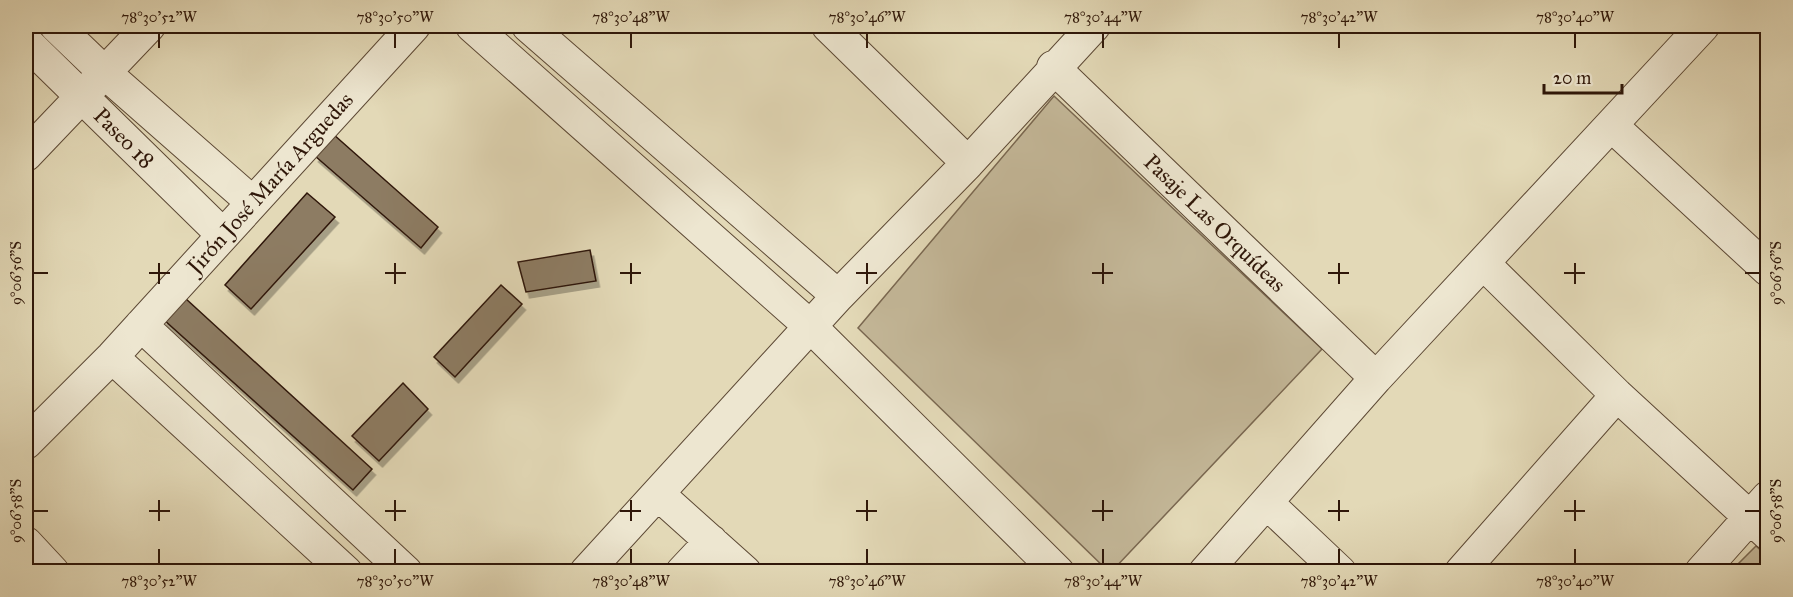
<svg xmlns="http://www.w3.org/2000/svg" width="1793" height="597" viewBox="0 0 1793 597" font-family="'IM FELL Great Primer',serif">
<style>
.green{fill:#c4b899;stroke:#7a6851;stroke-width:1.5}
.building{fill:#8d7c63;stroke:#2f1709;stroke-width:1.5;filter:url(#shadow)}
.lines{fill:none;stroke-linecap:round;stroke-linejoin:round}
.minor-casing{stroke:#5c4834;stroke-width:34}
.minor{stroke:#ede6d0;stroke-width:32}
.ticks{fill:none;stroke:#2f1709;stroke-width:2}
.labels{text-anchor:middle;dominant-baseline:central;stroke-width:4.5;stroke-linejoin:round;paint-order:stroke}
.street-label{font-size:22px;fill:#2f1709;stroke:#ede6d0}
.neatline{fill:none;stroke:#2f1709;stroke-width:2}
.ticks-label{font-size:15px;text-anchor:middle;fill:#2f1709}
</style>
<defs>
<filter id="shadow"><feDropShadow dx="3.5" dy="6" stdDeviation="0" flood-color="#0004"/></filter>
</defs>
<rect width="100%" height="100%" fill="#e3d9b7"/>
<filter id="stains"><feTurbulence type="fractalNoise" baseFrequency=".00333" numOctaves="4"/><feColorMatrix values="0 0 0 0 .2 0 0 0 0 .09 0 0 0 0 .02 0 0 0 .5 -.17"/></filter>
<radialGradient id="worn" r=".72"><stop offset=".6" stop-color="#630" stop-opacity="0"/><stop offset="1" stop-color="#630" stop-opacity=".3"/></radialGradient>
<!-- green -->
<path class="green" d="M 1054,96 L 1322,349 L 1112,571 L 1108,571 L 858,328 Z
M 1756,546 L 1767,556 L 1767,571 L 1731,571 Z"/>
<!-- building -->
<path class="building" d="M 333,134 L 438,227 L 421,248 L 315,156 Z
M 307,193 L 335,217 L 251,309 L 225,285 Z
M 590,250 L 596,281 L 526,292 L 518,262 Z
M 501,285 L 522,304 L 455,377 L 434,357 Z
M 185,298 L 372,469 L 353,490 L 163,319 Z
M 403,383 L 428,409 L 379,461 L 352,436 Z"/>
<g class="lines">
<!-- minor casing -->
<g class="minor-casing">
<path id="minor" d="M 56,26 L 104,72 L 252,202
M 472,26 L 811,327 L 1058,572
M 528,26 L 838,296
M 828,26 L 968,163
M 26,42 L 222,234
M 1053,67 L 1376,378
M 1611,125 L 1768,270
M 26,155 L 149,26
M 1483,263 L 1617,395 L 1768,534
M 141,325 L 406,572
M 112,357 L 346,572
M 26,443 L 112,357 L 414,26
M 658,494 L 745,572
M 1267,503 L 1340,572
M 26,543 L 53,572
M 586,572 L 838,296 L 968,163 L 1094,26
M 682,572 L 711,541
M 1205,572 L 1376,378 L 1703,26
M 1461,572 L 1617,395
M 1701,572 L 1768,497"/>
</g>
<!-- minor -->
<use href="#minor" class="minor"/>
</g>
<!-- ticks -->
<path class="ticks" d="M 159,33 L 159,48M 395,33 L 395,48M 631,33 L 631,48M 867,33 L 867,48M 1103,33 L 1103,48M 1339,33 L 1339,48M 1575,33 L 1575,48M 159,263 L 159,284M 395,263 L 395,284M 631,263 L 631,284M 867,263 L 867,284M 1103,263 L 1103,284M 1339,263 L 1339,284M 1575,263 L 1575,284M 33,273 L 48,273M 149,273 L 170,273M 385,273 L 406,273M 620,273 L 641,273M 856,273 L 877,273M 1092,273 L 1113,273M 1328,273 L 1349,273M 1564,273 L 1585,273M 1745,273 L 1760,273M 159,500 L 159,521M 395,500 L 395,521M 631,500 L 631,521M 867,500 L 867,521M 1103,500 L 1103,521M 1339,500 L 1339,521M 1575,500 L 1575,521M 33,511 L 48,511M 149,511 L 170,511M 385,511 L 406,511M 620,511 L 641,511M 856,511 L 877,511M 1092,511 L 1113,511M 1328,511 L 1349,511M 1564,511 L 1585,511M 1745,511 L 1760,511M 159,549 L 159,564M 395,549 L 395,564M 631,549 L 631,564M 867,549 L 867,564M 1103,549 L 1103,564M 1339,549 L 1339,564M 1575,549 L 1575,564"/>
<g class="labels">
<!-- street labels -->
<g class="street-label">
<text transform="translate(124 138) rotate(45)">Paseo 18</text>
<text transform="translate(270 183) rotate(-48)">Jirón José María Arguedas</text>
<text transform="translate(1215 223) rotate(44)">Pasaje Las Orquídeas</text>
</g>
</g>
<!-- margin -->
<rect width="1793" height="597" fill="none" stroke="#e3d9b7" stroke-width="66"/>
<!-- scale -->
<path d="M1544 84v9h78v-9" fill="none" stroke="#2f1709" stroke-width="3"/>
<text x="1553" y="84" font-size="18" fill="#2f1709" stroke="#ede6d0" stroke-width="4.5" paint-order="stroke">20 m</text>
<rect x="33" y="33" width="1727" height="531" class="neatline"/>
<g class="ticks-label">
<text x="159" y="22">78°30'52"W</text>
<text x="395" y="22">78°30'50"W</text>
<text x="631" y="22">78°30'48"W</text>
<text x="867" y="22">78°30'46"W</text>
<text x="1103" y="22">78°30'44"W</text>
<text x="1339" y="22">78°30'42"W</text>
<text x="1575" y="22">78°30'40"W</text>
<text transform="translate(16 273) rotate(-90)" y="5">9°06'56"S</text>
<text transform="translate(1776 273) rotate(-90)" y="5">9°06'56"S</text>
<text transform="translate(16 511) rotate(-90)" y="5">9°06'58"S</text>
<text transform="translate(1776 511) rotate(-90)" y="5">9°06'58"S</text>
<text x="159" y="586">78°30'52"W</text>
<text x="395" y="586">78°30'50"W</text>
<text x="631" y="586">78°30'48"W</text>
<text x="867" y="586">78°30'46"W</text>
<text x="1103" y="586">78°30'44"W</text>
<text x="1339" y="586">78°30'42"W</text>
<text x="1575" y="586">78°30'40"W</text>
</g>
<rect width="100%" height="100%" filter="url(#stains)"/>
<rect width="100%" height="100%" fill="url(#worn)"/>
</svg>
